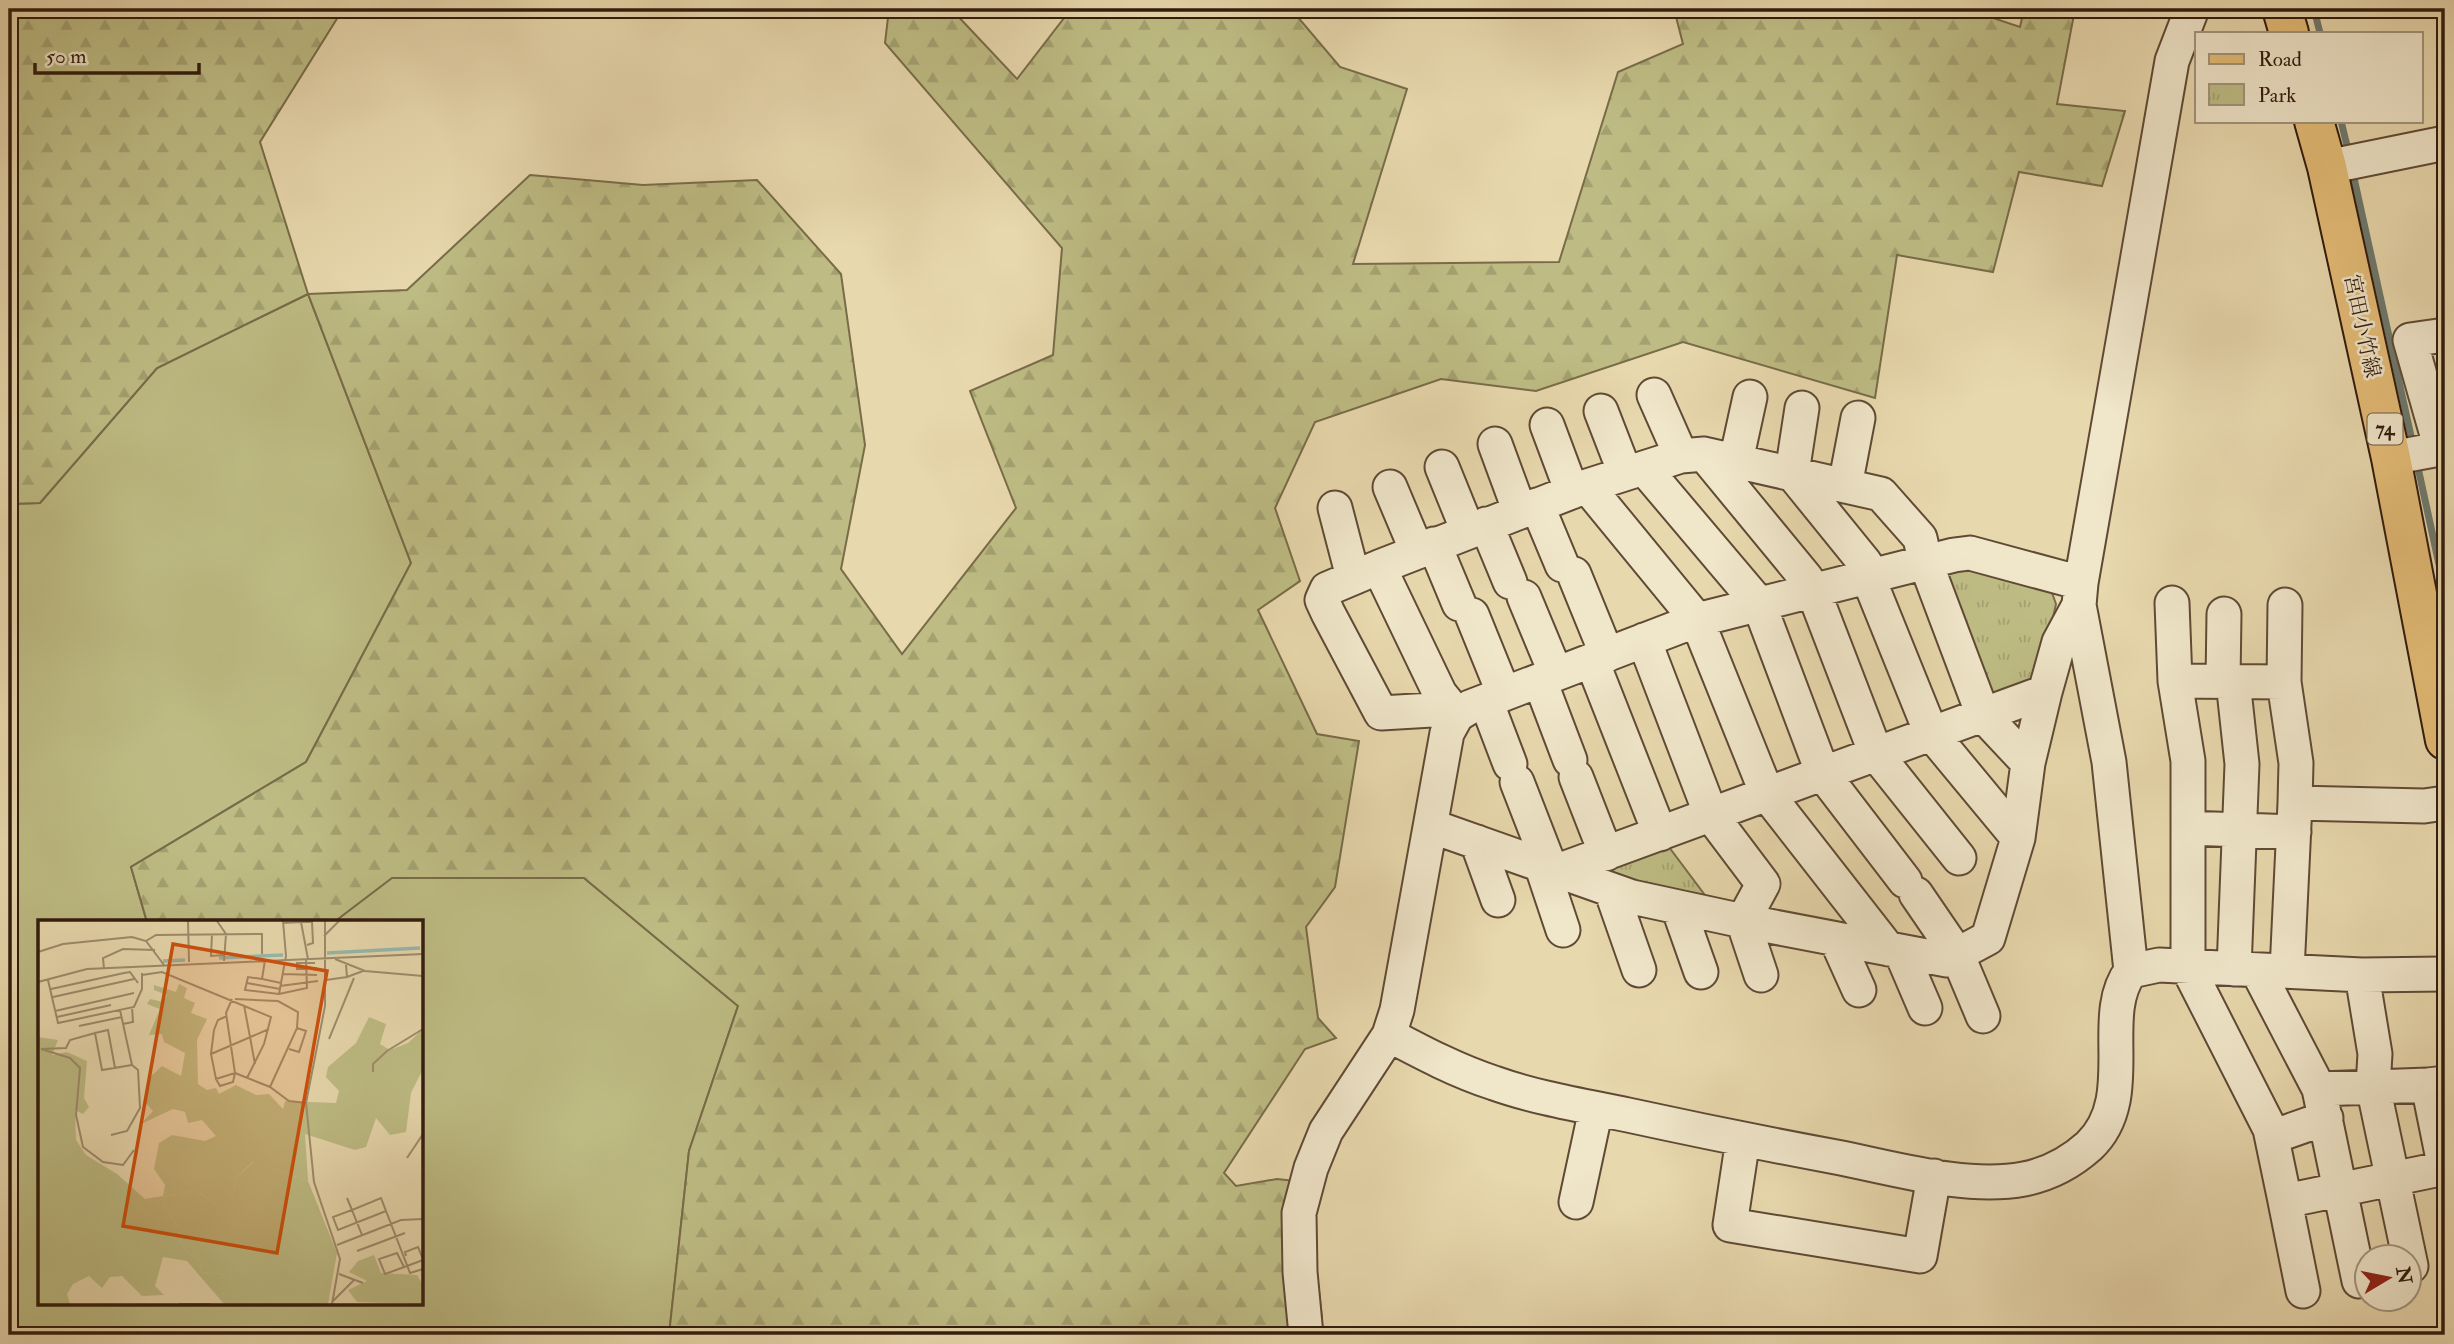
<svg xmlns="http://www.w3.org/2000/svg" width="2454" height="1344" viewBox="0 0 2454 1344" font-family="'IM FELL Double Pica','Noto Serif JP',serif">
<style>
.grass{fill:#bebc84;stroke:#786c49;stroke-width:2}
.forest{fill:url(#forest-firs);stroke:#786c49;stroke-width:2}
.park{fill:url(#park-tufts);stroke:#786c49;stroke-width:2}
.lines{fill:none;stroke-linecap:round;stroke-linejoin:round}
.stream{stroke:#6e7a6e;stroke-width:7}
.minor-casing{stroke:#5f4a36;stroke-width:37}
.major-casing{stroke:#311b0e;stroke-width:42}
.minor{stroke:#f0e6ca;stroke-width:33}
.major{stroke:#e4bc76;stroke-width:38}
.labels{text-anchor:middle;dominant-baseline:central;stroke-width:5;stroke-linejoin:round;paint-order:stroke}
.shield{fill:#f0e6ca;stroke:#6a5846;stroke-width:2}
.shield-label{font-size:19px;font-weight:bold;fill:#311b0e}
.street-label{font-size:21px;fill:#311b0e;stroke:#f0e6ca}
.inset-river{fill:none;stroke:#97b9ae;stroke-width:3.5}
.inset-road{fill:none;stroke:#9f8c6d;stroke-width:2}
.view{fill:#cd500c;fill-opacity:0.15;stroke:#cd500c;stroke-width:3.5}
.inset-edge{fill:none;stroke:#311b0e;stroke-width:3.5}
</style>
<defs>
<pattern id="forest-firs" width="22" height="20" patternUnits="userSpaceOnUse" patternTransform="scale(1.75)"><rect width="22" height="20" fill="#bebc84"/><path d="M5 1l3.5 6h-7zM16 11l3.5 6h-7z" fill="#a4a171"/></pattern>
<pattern id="park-tufts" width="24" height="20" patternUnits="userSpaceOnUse" patternTransform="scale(1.75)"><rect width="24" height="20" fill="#bebc84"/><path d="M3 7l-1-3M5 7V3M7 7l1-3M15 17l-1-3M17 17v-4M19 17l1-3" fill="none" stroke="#a4a171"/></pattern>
</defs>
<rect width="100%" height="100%" fill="#e8d8ad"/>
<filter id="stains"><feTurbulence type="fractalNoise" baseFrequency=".00286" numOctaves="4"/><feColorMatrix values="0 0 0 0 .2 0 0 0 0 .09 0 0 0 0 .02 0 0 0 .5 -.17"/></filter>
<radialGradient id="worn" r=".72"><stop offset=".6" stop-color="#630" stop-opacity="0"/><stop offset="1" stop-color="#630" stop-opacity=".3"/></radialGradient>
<!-- grass -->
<path class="grass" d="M 308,294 L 411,563 L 306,762 L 131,867 L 147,922 L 40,922 L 40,1304 L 422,1304 L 422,922 L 334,922 L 391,878 L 584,878 L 738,1006 L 689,1151 L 669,1335 L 9,1335 L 9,504 L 40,503 L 157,368 Z"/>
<!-- forest -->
<path class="forest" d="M 9,9 L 343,9 L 260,142 L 308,294 L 407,290 L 530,175 L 643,185 L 757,180 L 841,274 L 865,445 L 841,569 L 902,654 L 1016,508 L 970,391 L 1053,355 L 1062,248 L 885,43 L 889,9 L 936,9 L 954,12 L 1017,79 L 1071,9 L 1291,9 L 1340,67 L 1407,89 L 1353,264 L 1559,262 L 1618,72 L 1683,44 L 1674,9 L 1966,9 L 2020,27 L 2024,9 L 2075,9 L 2057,104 L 2125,111 L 2102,186 L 2019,172 L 1993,272 L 1897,255 L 1875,398 L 1683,342 L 1536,391 L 1441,379 L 1315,422 L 1275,508 L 1300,581 L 1258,610 L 1317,734 L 1359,741 L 1335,887 L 1306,927 L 1318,1018 L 1336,1038 L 1305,1049 L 1224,1173 L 1236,1186 L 1277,1179 L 1295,1181 L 1308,1197 L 1322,1318 L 1321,1335 L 669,1335 L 689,1151 L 738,1006 L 584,878 L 392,878 L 334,922 L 147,922 L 131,867 L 306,762 L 411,563 L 308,294 L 157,368 L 40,503 L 9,504 Z"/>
<!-- park -->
<path class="park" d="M 1966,564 L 2050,587 L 2056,604 L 2040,677 L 1987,704 L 1934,572 Z
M 1663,839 L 1713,906 L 1591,877 Z"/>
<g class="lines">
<!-- stream -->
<path class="stream" d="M 2314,9 L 2320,33
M 2341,121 L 2349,154
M 2352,169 L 2413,445
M 2417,463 L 2445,592"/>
<!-- minor casing -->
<g class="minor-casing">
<path id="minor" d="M 2327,167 L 2445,143
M 1654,395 L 1681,456
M 1802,408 L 1792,473 L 1865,563 L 1868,577 L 1931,733 L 2018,838
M 1601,411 L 1625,473
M 1547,425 L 1572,492
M 1495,444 L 1520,512
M 2441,449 L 2410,340 L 2445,335
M 1704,454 L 1806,578 L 1813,590 L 1876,754 L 1959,858
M 2391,458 L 2445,448
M 1736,461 L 1750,397
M 1442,467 L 1468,531
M 1644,468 L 1759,604 L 1823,774 L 1905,881
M 1587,486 L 1697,620 L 1767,794 L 1888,949
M 1845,486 L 1858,418
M 1390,487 L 1417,551
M 1537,505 L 1562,565
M 1335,508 L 1353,577
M 1486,524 L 1510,582
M 1434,544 L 1459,604
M 1379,567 L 1327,589 L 1322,600 L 1328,613 L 1381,713 L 1432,710 L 1457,715
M 1574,574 L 1607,655
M 1524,597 L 1556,674
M 2172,603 L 2175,681
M 1472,615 L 1504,694
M 1644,640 L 1711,815 L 1763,884 L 1743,921 L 1761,975
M 1592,661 L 1660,834
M 1540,681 L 1570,760
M 2223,681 L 2224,614
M 2233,681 L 2242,764 L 2234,969
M 2284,682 L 2285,605
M 1486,701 L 1510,764
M 1457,715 L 1440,694 L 1379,567 L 1587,486 L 1681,456 L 1704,454 L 1881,494 L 1920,538 L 1925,561 L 1983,715 L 2028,763
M 1576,777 L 1606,854
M 1517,782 L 1550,867
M 2295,803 L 2296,763 L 2284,682 L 2175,681 L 2188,761 L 2188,968 L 2270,1129 L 2285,1201 L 2445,1168
M 1431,826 L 1632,897 L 1743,921 L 1947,960 L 1988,938 L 2018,838 L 2028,763 L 2045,692 L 2059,642 L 2079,605
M 2188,828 L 2294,832
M 1477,842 L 1498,900
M 1541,864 L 1563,930
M 1560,870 L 2045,692
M 1611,890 L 1639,970
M 1916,894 L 1957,954 L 1983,1016
M 1678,907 L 1701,972
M 1836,939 L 1859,990
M 1901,952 L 1925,1008
M 2257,970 L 2319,1089 L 2359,1281
M 2131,971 L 2109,762 L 2079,605 L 2081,583 L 2172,61 L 2192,9
M 2287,971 L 2295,803 L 2424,806 L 2445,803
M 2362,975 L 2375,1054 L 2373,1086 L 2411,1266
M 1389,1035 C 1423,1053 1457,1071 1494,1083 C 1536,1098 1585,1106 1628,1115 C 1697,1130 1766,1144 1836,1157 C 1893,1168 1966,1190 2024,1179 C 2049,1174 2070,1163 2089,1146 C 2140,1098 2096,1016 2131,971 L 2159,965 L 2362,975 L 2445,974
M 2445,1083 L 2428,1085 L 2445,1169
M 2319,1089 L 2428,1085
M 2272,1137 L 2326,1118
M 1743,1139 L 1730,1225 L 1920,1256 L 1934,1176
M 2285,1201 L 2303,1291
M 1576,1202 L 1596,1109
M 1306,1335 L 1300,1272 L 1299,1213 L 1311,1168 L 1326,1131 L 1389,1035 L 1397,1010 L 1447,733 L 1457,715 L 1470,707 L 1697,620 L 1954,555 L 1970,553 L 2081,583"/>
</g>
<!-- major casing -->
<g class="major-casing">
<path id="major" d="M 2282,9 L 2289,33
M 2314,121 L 2327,167 L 2391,458 L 2445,740"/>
</g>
<!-- minor -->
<use href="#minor" class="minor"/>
<!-- major -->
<use href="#major" class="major"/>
</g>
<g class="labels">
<!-- shield labels -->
<rect class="shield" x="2367.5" y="413.5" width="35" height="31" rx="5"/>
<g class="shield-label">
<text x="2385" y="429">74</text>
</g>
<!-- street labels -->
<g class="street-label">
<text transform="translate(2362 326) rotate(78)">宮田小竹線</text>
</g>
</g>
<!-- overview -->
<g transform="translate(38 920)">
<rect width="385" height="385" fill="#e8d8ad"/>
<path d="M 216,242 L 270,261 L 299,333 L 290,384 L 241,384 L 236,375 L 190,364 L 185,354 L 164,352 L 163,340 L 149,333 L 142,321 L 144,312 L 131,295 L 125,277 L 158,270 L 179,286 L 188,309 L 198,257 Z" fill="#bebc84"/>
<path d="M 141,64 L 149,68 L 146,78 L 157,83 L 153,93 L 169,99 L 159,120 L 160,164 L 169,170 L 178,168 L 181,174 L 198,165 L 218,175 L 231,174 L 245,189 L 247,181 L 298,183 L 301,171 L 288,157 L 290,147 L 318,123 L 331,97 L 348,104 L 342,124 L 352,130 L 370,123 L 385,109 L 385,149 L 373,173 L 368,212 L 352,215 L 338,198 L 328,227 L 317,230 L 267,214 L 270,261 L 215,242 L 198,257 L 194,279 L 208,306 L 187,309 L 179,286 L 158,270 L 125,277 L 131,295 L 144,312 L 142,321 L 149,333 L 163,340 L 164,352 L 185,354 L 191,364 L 236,374 L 241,384 L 186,384 L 149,341 L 125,337 L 117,366 L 126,375 L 104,376 L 84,356 L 72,357 L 64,368 L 51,356 L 35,364 L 29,374 L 32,384 L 0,384 L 0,117 L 20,120 L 14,135 L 29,132 L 49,141 L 46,178 L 51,187 L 45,194 L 37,190 L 38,220 L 48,235 L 79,254 L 107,279 L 125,276 L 127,265 L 116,249 L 121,223 L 134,215 L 167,221 L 178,216 L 164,200 L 150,203 L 147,192 L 135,189 L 103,204 L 115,191 L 106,181 L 110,159 L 124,146 L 143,156 L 147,133 L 126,122 L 124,114 L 111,115 L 122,89 L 109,84 L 112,79 L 125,82 L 129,75 L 116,70 L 116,65 L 138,72 ZM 336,335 L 343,353 L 379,355 L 385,365 L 385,384 L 319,382 L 310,370 L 329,361 L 311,352 L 320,341 Z" fill="#bebc84"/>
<path class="inset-river" d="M 289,33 L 382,28M 181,38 L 245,35M 125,41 L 147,40"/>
<path class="inset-road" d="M 150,1 L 151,42M 179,1 L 188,14 L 186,41M 287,1 L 287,86 L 268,183 L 276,262 L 302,339 L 294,384M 263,2 L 274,2 L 275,23 L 269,25M 245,3 L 263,2 L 270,39M 174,14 L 173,36 L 186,35M 286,16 L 301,1M 108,21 L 118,15 L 224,14 L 224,34M 0,32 L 25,24 L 94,17 L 108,21 L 126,45M 297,39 L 327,51 L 385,56M 227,40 L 224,59 L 243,63M 277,43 L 259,43 L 259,49 L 279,48M 308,45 L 309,57 L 325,51M 66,49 L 65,38 L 85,29 L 117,30M 245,54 L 279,55M 104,55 L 124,52 L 233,97 L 226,124 L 209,158M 224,59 L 210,57 L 207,70 L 241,74 L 269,68 L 268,39M 10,60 L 20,103 L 96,87 L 104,69 L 104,53M 288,60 L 309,57M 0,62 L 49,49 L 385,34M 209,63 L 242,69M 242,66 L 280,61M 13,69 L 86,53 L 92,52 L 100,63M 241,74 L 248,36 L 245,1M 15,77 L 96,59M 194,79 L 188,93 L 197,153 L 232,167 L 251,181 L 268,183M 197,79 L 240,81 L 260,92 L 259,108 L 232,167M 206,85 L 217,144M 17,91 L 96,73M 189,96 L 180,100 L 176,110 L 173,134 L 178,159 L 197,153M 19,97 L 73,85M 85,104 L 95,102 L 94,87M 41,106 L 84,97M 57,113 L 70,110 L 77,148M 291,119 L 316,58M 3,129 L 32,138 L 42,148 L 38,195 L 45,227 L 65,242 L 85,245 L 96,230M 3,129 L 28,128 L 32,120 L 57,113 L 64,150 L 94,145M 251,129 L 261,132 L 268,111 L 259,108M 173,134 L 231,109M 335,152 L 335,144 L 349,131 L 385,109M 178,159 L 182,166 L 195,162 L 197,153M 73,215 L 89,211 L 102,188 L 100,150 L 94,145 L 82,90M 369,238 L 385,214M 309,278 L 314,290 L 295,297 L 300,310 L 348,291M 324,315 L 314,290 L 343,278 L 372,353 L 385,349M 299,325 L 363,300 L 385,299M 319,331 L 367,313M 368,336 L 367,332 L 380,327 L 385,339M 366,347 L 359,333 L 341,339 L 347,354 L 369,346 L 385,340M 301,354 L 325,363M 295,381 L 316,360M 141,384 L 173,384"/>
<path class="view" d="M 135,24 L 289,51 L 239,333 L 85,306 Z"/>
<rect width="385" height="385" class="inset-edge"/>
</g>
<!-- margin -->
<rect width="2454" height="1344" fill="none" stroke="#e8d8ad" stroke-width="35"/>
<rect x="10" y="10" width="2433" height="1323" fill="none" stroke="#311b0e" stroke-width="3.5"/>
<rect x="18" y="18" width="2419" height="1309" fill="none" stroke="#311b0e" stroke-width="2"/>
<!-- legend -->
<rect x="2195" y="32" width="228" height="91" fill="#f0e6ca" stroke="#a4957f" stroke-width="2"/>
<rect x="2209" y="54" width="35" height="10" fill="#e4bc76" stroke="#a4957f" stroke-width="2"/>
<text x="2258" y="66" font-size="21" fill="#311b0e">Road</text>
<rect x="2209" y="84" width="35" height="21" fill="url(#park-tufts)" stroke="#a4957f" stroke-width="2"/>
<text x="2258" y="102" font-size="21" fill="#311b0e">Park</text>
<!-- north arrow -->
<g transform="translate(2388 1278) rotate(80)"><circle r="33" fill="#f0e6ca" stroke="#a4957f" stroke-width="2"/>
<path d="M0-5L12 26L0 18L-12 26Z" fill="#8f2418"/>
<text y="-10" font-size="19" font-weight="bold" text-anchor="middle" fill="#311b0e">N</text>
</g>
<!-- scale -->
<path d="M35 63v10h164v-10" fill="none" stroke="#311b0e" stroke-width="3.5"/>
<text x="46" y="63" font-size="21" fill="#311b0e" stroke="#f0e6ca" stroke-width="5" paint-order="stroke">50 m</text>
<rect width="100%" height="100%" filter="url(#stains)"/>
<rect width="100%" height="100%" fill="url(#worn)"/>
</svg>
